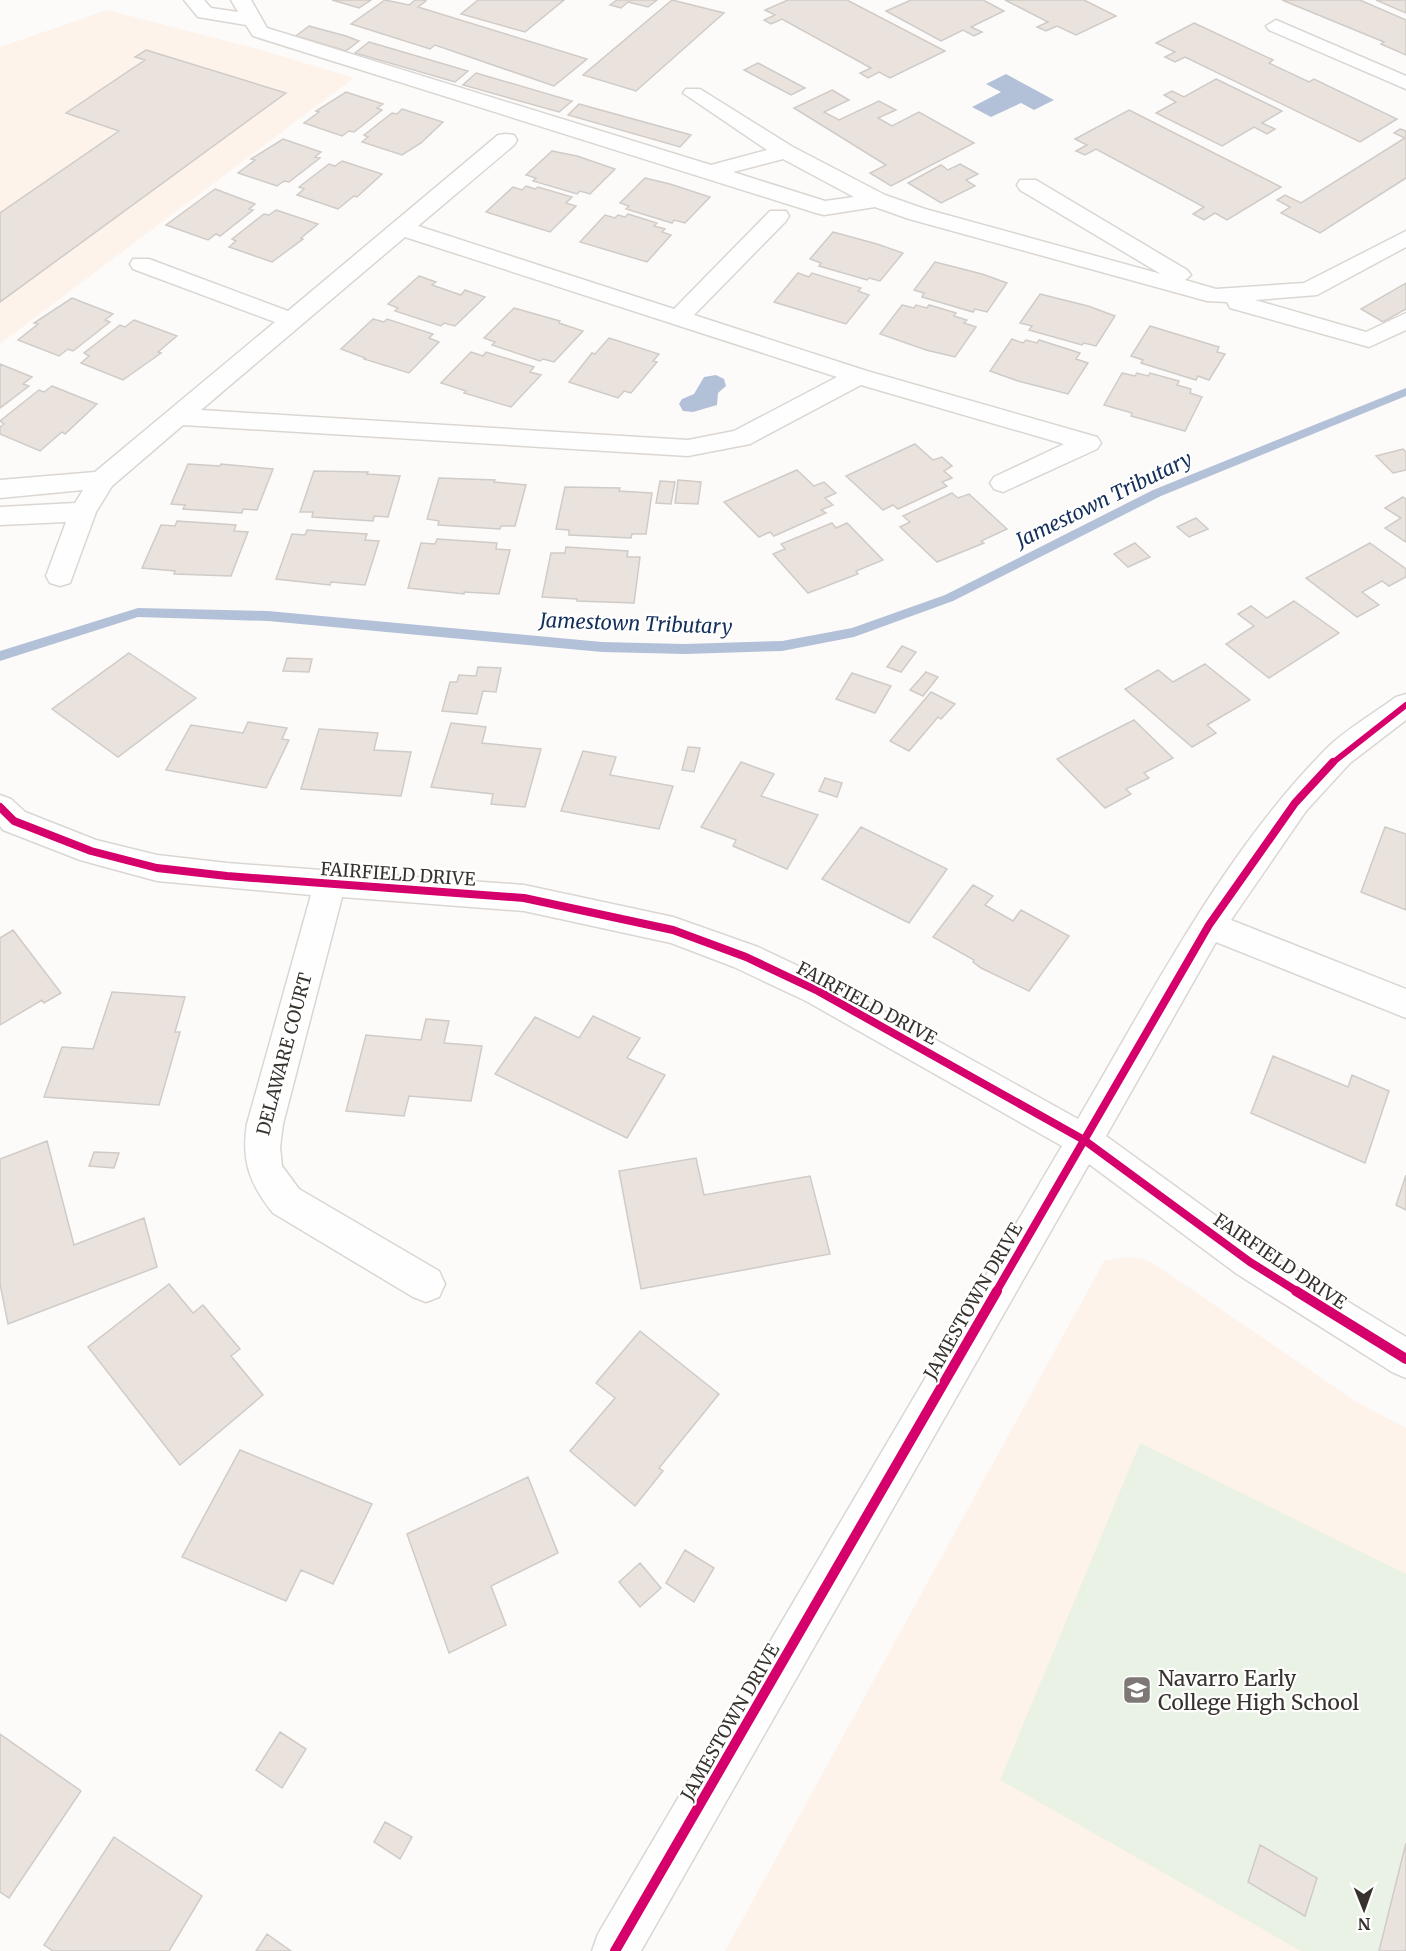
<svg xmlns="http://www.w3.org/2000/svg" width="1406" height="1951" viewBox="0 0 1406 1951" font-family="Merriweather,serif">
<style>
.built{fill:#fdf3eb}
.green{fill:#e9f2e5}
.water{fill:#b3c1d8}
.lines{fill:none;stroke-linecap:round;stroke-linejoin:round}
.stream{fill:#b3c1d8;fill-rule:evenodd}
.building{fill:#eae3dd;stroke:#cfcbc8;stroke-width:1.5}
.minor-casing{stroke:#dad6d2;stroke-width:3}
.minor{fill:#fffefe;fill-rule:evenodd}
.cycleway-far2-casing{stroke:#fff;stroke-width:9}
.cycleway-far1-casing{stroke:#fff;stroke-width:11}
.cycleway-casing{stroke:#fff;stroke-width:14}
.cycleway-far2{stroke:#d6006c;stroke-width:6}
.cycleway-far1{stroke:#d6006c;stroke-width:8}
.cycleway{stroke:#d6006c;stroke-width:10}
.labels{text-anchor:middle;dominant-baseline:central;stroke-width:4.5;stroke-linejoin:round;paint-order:stroke}
.street-label{font-size:18px;fill:#38322d;stroke:#fff}
.water-label{font-size:20px;font-style:italic;fill:#132f5a;stroke:#fff}
.near-poi-label{font-size:21px;fill:#38322d;stroke:#fff;text-anchor:start}
</style>
<rect width="100%" height="100%" fill="#fdfbfa"/>
<!-- built -->
<path class="built" d="M 107,10 L 258,49 L 354,78 L 0,344 L 0,47 Z
M 1129,1257 L 1150,1261 L 1357,1402 L 1406,1428 L 1406,1951 L 725,1951 L 1104,1261 Z"/>
<!-- green -->
<path class="green" d="M 1140,1443 L 1406,1574 L 1406,1951 L 1301,1951 L 1000,1780 Z"/>
<!-- water -->
<path class="water" d="M 1006,74 L 1054,100 L 1034,110 L 1021,103 L 991,117 L 972,107 L 1001,92 L 986,84 Z
M 716,375 L 724,379 L 726,386 L 718,393 L 717,405 L 693,412 L 683,411 L 679,404 L 682,399 L 694,394 L 704,377 Z"/>
<g class="lines">
<!-- stream -->
<path class="stream" d="M 1406,388 L 1406,396 L 1161,496 L 953,601 L 854,637 L 782,651 L 685,654 L 602,652 L 268,621 L 138,617 L 0,661 L 0,651 L 138,608 L 268,611 L 602,642 L 685,644 L 782,641 L 852,628 L 945,595 L 1153,490 Z"/>
</g>
<!-- building -->
<path class="building" d="M 332,0 L 371,0 L 359,8 Z
M 385,0 L 409,5 L 415,0 L 423,0 L 426,1 L 418,7 L 587,59 L 554,86 L 435,45 L 430,49 L 351,24 Z
M 478,0 L 564,0 L 525,32 L 461,14 Z
M 617,0 L 657,0 L 648,7 L 628,2 L 621,8 L 610,5 Z
M 672,0 L 724,13 L 636,91 L 583,75 Z
M 788,0 L 847,0 L 945,51 L 890,78 L 879,72 L 868,78 L 860,73 L 871,68 L 782,19 L 771,24 L 764,20 L 775,15 L 765,10 Z
M 911,0 L 983,0 L 1004,11 L 971,27 L 982,32 L 974,36 L 963,30 L 941,41 L 886,11 Z
M 1005,0 L 1084,0 L 1116,16 L 1076,35 L 1057,26 L 1046,31 L 1037,27 L 1048,22 Z
M 1282,0 L 1360,0 L 1406,20 L 1406,55 L 1381,44 L 1384,42 Z
M 1376,0 L 1406,0 L 1406,13 Z
M 1194,23 L 1273,60 L 1269,63 L 1309,82 L 1314,79 L 1397,119 L 1360,142 L 1185,57 L 1175,62 L 1165,57 L 1175,52 L 1156,43 Z
M 309,26 L 346,36 L 359,41 L 346,51 L 296,36 Z
M 369,42 L 468,71 L 455,82 L 355,53 Z
M 146,50 L 286,93 L 0,302 L 0,213 L 119,131 L 66,113 L 145,60 L 135,57 Z
M 758,63 L 805,88 L 791,95 L 744,70 Z
M 476,73 L 572,101 L 559,112 L 463,85 Z
M 1216,79 L 1282,111 L 1262,123 L 1275,129 L 1267,134 L 1254,127 L 1222,146 L 1156,113 L 1176,102 L 1164,95 L 1172,91 L 1184,97 Z
M 832,90 L 849,100 L 824,112 L 839,120 L 879,101 L 896,110 L 878,118 L 892,126 L 919,112 L 974,143 L 891,186 L 870,173 L 886,165 L 794,108 Z
M 346,92 L 383,104 L 377,108 L 382,110 L 354,132 L 349,131 L 342,136 L 304,123 L 319,112 L 316,111 Z
M 579,104 L 691,135 L 680,147 L 568,115 Z
M 402,109 L 443,122 L 421,143 L 402,155 L 362,142 L 368,137 L 364,135 L 392,113 L 397,114 Z
M 1129,110 L 1281,187 L 1227,220 L 1215,213 L 1204,220 L 1193,214 L 1204,207 L 1096,149 L 1085,155 L 1076,151 L 1087,145 L 1075,139 Z
M 1400,129 L 1406,131 L 1406,178 L 1320,233 L 1281,213 L 1290,207 L 1277,200 L 1285,195 L 1301,203 L 1405,138 L 1394,133 Z
M 283,139 L 321,152 L 315,157 L 320,158 L 289,182 L 284,181 L 277,186 L 238,173 L 255,160 L 251,159 Z
M 552,151 L 577,156 L 615,169 L 590,194 L 580,191 L 577,194 L 533,181 L 536,178 L 526,175 Z
M 342,161 L 382,174 L 357,197 L 354,196 L 338,209 L 297,195 L 304,189 L 299,187 L 329,164 L 335,166 Z
M 960,164 L 978,174 L 966,180 L 975,186 L 941,203 L 908,183 L 941,165 L 948,170 Z
M 645,178 L 670,184 L 710,197 L 685,223 L 674,220 L 672,223 L 626,209 L 629,206 L 620,203 Z
M 526,186 L 535,189 L 538,187 L 572,197 L 566,203 L 576,206 L 550,232 L 486,212 L 513,187 L 522,190 Z
M 215,189 L 255,204 L 249,209 L 253,210 L 220,236 L 216,234 L 208,240 L 166,225 Z
M 276,210 L 318,224 L 301,238 L 303,239 L 272,262 L 229,247 L 236,241 L 232,239 L 264,214 L 269,215 Z
M 628,214 L 657,223 L 654,226 L 665,229 L 662,232 L 671,235 L 647,262 L 580,242 L 605,215 L 615,218 L 618,215 L 625,217 Z
M 833,232 L 877,244 L 903,253 L 880,281 L 869,278 L 867,280 L 819,266 L 821,263 L 810,259 Z
M 935,262 L 982,274 L 1007,283 L 987,312 L 975,309 L 973,312 L 922,297 L 924,293 L 914,290 Z
M 798,273 L 809,277 L 812,273 L 861,288 L 858,291 L 869,295 L 846,324 L 774,302 Z
M 419,276 L 436,282 L 432,285 L 461,295 L 465,290 L 485,297 L 455,326 L 444,323 L 441,326 L 395,311 L 398,308 L 388,304 Z
M 1406,283 L 1406,309 L 1383,322 L 1361,309 Z
M 1040,294 L 1088,306 L 1115,316 L 1096,346 L 1084,343 L 1082,345 L 1029,330 L 1032,326 L 1020,323 Z
M 72,298 L 113,314 L 105,320 L 110,322 L 73,351 L 68,349 L 59,356 L 18,340 L 38,324 L 34,323 Z
M 902,305 L 914,308 L 916,305 L 927,308 L 929,305 L 956,313 L 954,316 L 967,320 L 964,323 L 976,327 L 955,357 L 926,350 L 880,334 Z
M 514,308 L 560,321 L 559,323 L 583,331 L 554,362 L 543,359 L 540,361 L 492,345 L 495,342 L 484,338 Z
M 373,319 L 384,322 L 387,319 L 433,334 L 429,338 L 439,342 L 409,373 L 364,359 L 365,358 L 341,349 Z
M 134,320 L 177,336 L 158,352 L 161,353 L 123,380 L 81,363 L 89,356 L 84,353 L 120,325 L 125,327 Z
M 1150,326 L 1219,347 L 1217,352 L 1225,354 L 1209,380 L 1198,376 L 1196,380 L 1141,363 L 1143,360 L 1131,356 Z
M 609,338 L 659,354 L 653,361 L 657,362 L 631,393 L 624,391 L 618,398 L 569,382 L 592,353 L 595,354 Z
M 1012,339 L 1023,343 L 1026,340 L 1037,343 L 1039,340 L 1080,353 L 1076,359 L 1088,363 L 1068,394 L 1018,381 L 990,371 Z
M 471,352 L 483,356 L 486,352 L 534,367 L 530,372 L 541,375 L 511,407 L 464,393 L 466,391 L 441,383 Z
M 0,364 L 32,377 L 23,384 L 29,386 L 0,408 Z
M 1122,373 L 1135,376 L 1137,373 L 1148,376 L 1150,373 L 1179,381 L 1177,385 L 1191,389 L 1190,393 L 1202,397 L 1185,431 L 1131,416 L 1132,413 L 1104,405 Z
M 52,386 L 97,404 L 65,434 L 62,432 L 40,451 L 0,434 L 0,427 L 4,424 L 0,421 L 39,390 L 44,392 Z
M 915,444 L 933,460 L 942,457 L 952,466 L 944,471 L 952,478 L 942,482 L 947,486 L 898,509 L 893,505 L 883,510 L 846,476 Z
M 1403,449 L 1406,452 L 1406,470 L 1393,473 L 1376,456 Z
M 188,464 L 220,466 L 221,464 L 273,469 L 257,510 L 243,509 L 242,513 L 183,509 L 185,505 L 171,504 Z
M 797,470 L 814,486 L 824,482 L 836,493 L 825,498 L 833,505 L 821,510 L 826,513 L 774,536 L 770,532 L 759,537 L 724,502 Z
M 314,471 L 368,472 L 367,474 L 400,476 L 388,517 L 374,516 L 373,521 L 312,517 L 313,512 L 300,512 Z
M 439,478 L 495,480 L 494,482 L 526,485 L 515,526 L 501,526 L 500,529 L 438,525 L 439,521 L 427,519 Z
M 678,480 L 701,482 L 698,504 L 675,503 Z
M 660,481 L 675,482 L 671,504 L 656,503 Z
M 565,487 L 620,488 L 619,491 L 652,493 L 646,534 L 632,534 L 631,538 L 569,535 L 569,530 L 556,529 Z
M 952,493 L 958,498 L 969,494 L 1007,529 L 981,541 L 984,543 L 937,562 L 900,527 L 910,522 L 903,516 Z
M 1403,497 L 1406,499 L 1406,542 L 1385,528 L 1401,518 L 1385,508 Z
M 1196,518 L 1208,529 L 1189,537 L 1177,527 Z
M 177,521 L 236,525 L 234,531 L 248,532 L 231,576 L 174,574 L 175,571 L 142,568 L 161,525 L 175,526 Z
M 832,523 L 836,528 L 847,523 L 883,560 L 856,571 L 858,574 L 808,593 L 773,554 L 785,549 L 781,544 Z
M 307,530 L 367,534 L 365,540 L 379,541 L 365,585 L 331,582 L 330,585 L 276,579 L 292,534 L 305,535 Z
M 437,539 L 497,543 L 496,549 L 510,550 L 499,594 L 464,592 L 464,594 L 408,588 L 421,543 L 435,544 Z
M 1135,543 L 1150,557 L 1128,567 L 1114,554 Z
M 1370,543 L 1406,569 L 1406,577 L 1389,586 L 1382,581 L 1362,592 L 1379,605 L 1357,617 L 1306,578 Z
M 566,547 L 628,551 L 627,557 L 640,557 L 634,603 L 577,601 L 577,599 L 542,597 L 551,553 L 565,553 Z
M 1294,601 L 1339,633 L 1269,678 L 1226,644 L 1254,626 L 1238,614 L 1251,606 L 1267,618 Z
M 902,646 L 916,652 L 901,672 L 887,667 Z
M 129,653 L 196,698 L 118,757 L 52,709 Z
M 287,658 L 312,659 L 309,672 L 283,671 Z
M 1205,664 L 1250,700 L 1207,725 L 1216,733 L 1192,747 L 1125,689 L 1158,670 L 1173,682 Z
M 478,667 L 501,668 L 496,692 L 483,691 L 477,714 L 442,711 L 450,682 L 457,682 L 459,675 L 476,676 Z
M 926,672 L 938,677 L 923,696 L 910,690 Z
M 852,673 L 891,686 L 875,713 L 836,699 Z
M 931,692 L 955,704 L 941,719 L 938,717 L 909,751 L 890,741 Z
M 1134,720 L 1173,758 L 1144,773 L 1149,778 L 1126,789 L 1131,794 L 1105,808 L 1057,759 Z
M 248,722 L 287,728 L 282,739 L 289,740 L 266,788 L 166,770 L 191,725 L 243,733 Z
M 451,723 L 486,727 L 482,743 L 541,749 L 525,807 L 491,804 L 493,794 L 431,787 Z
M 319,729 L 378,733 L 374,750 L 411,752 L 401,796 L 301,789 Z
M 688,747 L 700,748 L 694,772 L 682,770 Z
M 583,751 L 616,757 L 610,775 L 673,786 L 659,829 L 561,811 Z
M 741,762 L 774,774 L 761,796 L 818,815 L 787,869 L 733,846 L 736,840 L 701,827 Z
M 825,778 L 842,783 L 837,797 L 819,791 Z
M 861,827 L 947,869 L 909,923 L 822,879 Z
M 1385,827 L 1406,834 L 1406,910 L 1361,892 Z
M 973,885 L 993,896 L 985,905 L 1013,921 L 1021,910 L 1069,936 L 1029,991 L 981,968 L 973,962 L 974,960 L 933,937 Z
M 13,930 L 61,993 L 44,1003 L 42,1000 L 0,1025 L 0,938 Z
M 112,992 L 185,997 L 175,1032 L 180,1032 L 159,1105 L 44,1097 L 62,1047 L 93,1049 Z
M 593,1016 L 640,1038 L 627,1058 L 665,1075 L 627,1138 L 495,1074 L 535,1017 L 579,1038 Z
M 426,1019 L 449,1021 L 444,1043 L 482,1046 L 471,1101 L 409,1096 L 404,1116 L 346,1111 L 366,1035 L 421,1040 Z
M 1273,1056 L 1348,1087 L 1352,1075 L 1389,1091 L 1365,1163 L 1251,1113 Z
M 47,1141 L 74,1245 L 144,1218 L 157,1267 L 8,1324 L 0,1284 L 0,1159 Z
M 94,1152 L 119,1153 L 114,1168 L 89,1166 Z
M 696,1158 L 704,1195 L 810,1176 L 830,1254 L 641,1289 L 619,1171 Z
M 1406,1175 L 1406,1210 L 1396,1205 Z
M 169,1284 L 193,1313 L 203,1305 L 240,1349 L 231,1356 L 263,1395 L 180,1465 L 88,1347 Z
M 640,1331 L 719,1394 L 659,1468 L 663,1471 L 635,1506 L 570,1451 L 615,1398 L 596,1383 Z
M 240,1450 L 372,1504 L 333,1584 L 301,1570 L 286,1601 L 182,1557 Z
M 528,1477 L 558,1553 L 491,1586 L 506,1625 L 449,1653 L 407,1534 Z
M 685,1550 L 714,1568 L 694,1602 L 666,1583 Z
M 640,1563 L 661,1588 L 640,1607 L 619,1582 Z
M 280,1732 L 306,1749 L 282,1788 L 256,1770 Z
M 0,1734 L 81,1791 L 9,1898 L 0,1892 Z
M 385,1822 L 412,1837 L 400,1859 L 374,1842 Z
M 114,1837 L 202,1896 L 169,1951 L 53,1951 L 44,1945 Z
M 1406,1843 L 1406,1951 L 1379,1951 Z
M 1260,1845 L 1317,1878 L 1305,1916 L 1248,1882 Z
M 267,1934 L 291,1951 L 256,1951 Z"/>
<g class="lines">
<!-- minor casing -->
<g class="minor-casing">
<path id="minor" d="M 184,0 L 204,0 L 211,8 L 238,12 L 231,0 L 251,0 L 267,28 L 711,165 L 767,150 L 683,93 L 686,89 L 700,89 L 793,147 L 885,195 L 925,209 L 1161,274 L 1020,190 L 1017,185 L 1020,180 L 1036,180 L 1187,270 L 1191,275 L 1185,280 L 1216,289 L 1304,283 L 1406,231 L 1406,247 L 1317,295 L 1255,300 L 1366,332 L 1406,313 L 1406,330 L 1369,347 L 1230,308 L 1227,302 L 1207,301 L 909,219 L 875,207 L 824,215 L 816,213 L 253,36 L 246,25 L 198,17 ZM 783,159 L 854,197 L 825,201 L 733,172 Z
M 1276,20 L 1406,76 L 1406,89 L 1269,30 L 1266,26 Z
M 506,134 L 514,135 L 517,140 L 514,145 L 418,226 L 674,309 L 770,211 L 786,211 L 789,216 L 786,221 L 694,315 L 867,371 L 1097,437 L 1101,443 L 1097,449 L 1003,492 L 994,489 L 990,483 L 994,477 L 1064,444 L 861,385 L 750,444 L 688,456 L 183,425 L 112,486 L 96,512 L 70,583 L 60,586 L 50,583 L 46,576 L 66,522 L 0,525 L 0,507 L 75,503 L 83,490 L 0,498 L 0,480 L 95,472 L 275,322 L 133,269 L 130,264 L 133,259 L 149,259 L 288,311 L 498,135 ZM 405,237 L 837,377 L 734,431 L 688,440 L 201,410 Z
M 1406,694 L 1406,720 L 1350,763 L 1306,811 L 1231,920 L 1406,989 L 1406,1018 L 1216,942 L 1106,1136 L 1263,1250 L 1406,1337 L 1406,1378 L 1392,1372 L 1237,1274 L 1089,1164 L 641,1951 L 592,1951 L 598,1934 L 1062,1146 L 806,1001 L 734,967 L 671,943 L 524,911 L 342,897 L 283,1124 L 280,1147 L 282,1166 L 299,1189 L 439,1271 L 445,1284 L 439,1297 L 426,1302 L 413,1297 L 273,1213 C 250,1185 241,1160 247,1124 L 311,895 L 157,881 L 80,860 L 3,830 L 0,826 L 0,795 L 11,799 L 25,812 L 96,840 L 157,855 L 227,863 L 524,885 L 673,917 L 758,947 L 830,981 L 1078,1119 C 1152,993 1223,853 1326,749 C 1346,729 1373,714 1396,697 Z"/>
</g>
<!-- minor -->
<use href="#minor" class="minor"/>
<!-- cycleway-far2 casing -->
<g class="cycleway-far2-casing">
<path id="cycleway-far2" d="M 1331,764 L 1406,705"/>
</g>
<!-- cycleway-far1 casing -->
<g class="cycleway-far1-casing">
<path id="cycleway-far1" d="M 0,807 L 14,821 L 91,851 L 157,868 L 227,876 L 524,898 L 673,930 L 746,957 L 818,991 L 1084,1140 L 1250,1262 L 1298,1292
M 996,1292 L 1209,925 L 1295,803 L 1333,762"/>
</g>
<!-- cycleway casing -->
<g class="cycleway-casing">
<path id="cycleway" d="M 1296,1291 L 1406,1359
M 615,1951 L 997,1291"/>
</g>
<!-- cycleway-far2 -->
<use href="#cycleway-far2" class="cycleway-far2"/>
<!-- cycleway-far1 -->
<use href="#cycleway-far1" class="cycleway-far1"/>
<!-- cycleway -->
<use href="#cycleway" class="cycleway"/>
</g>
<!-- icons -->
<defs>
<g id="school-square" transform="scale(1.5)"><rect x="-9" y="-9" width="18" height="18" rx="4" fill="#7d7875" stroke="#fff"/><path d="M0-5L7-2L0 1L-7-2ZM-4 1L0 2.5L4 1V4Q0 6-4 4Z" fill="#fff"/></g>
</defs>
<g fill-rule="evenodd">
<use href="#school-square" x="1137" y="1690"/>
</g>
<g class="labels">
<!-- street labels -->
<g class="street-label">
<text transform="translate(398 874) rotate(4)">FAIRFIELD DRIVE</text>
<text transform="translate(867 1003) rotate(28)">FAIRFIELD DRIVE</text>
<text transform="translate(284 1054) rotate(-75)">DELAWARE COURT</text>
<text transform="translate(1280 1261) rotate(34)">FAIRFIELD DRIVE</text>
<text transform="translate(973 1301) rotate(-60)">JAMESTOWN DRIVE</text>
<text transform="translate(730 1722) rotate(-60)">JAMESTOWN DRIVE</text>
</g>
<!-- water labels -->
<g class="water-label">
<text transform="translate(1104 499) rotate(-26)">Jamestown Tributary</text>
<text transform="translate(636 623) rotate(2)">Jamestown Tributary</text>
</g>
<!-- near-poi labels -->
<g class="near-poi-label">
<text x="1158" y="1678">Navarro Early<tspan x="1158" dy="24">College High School</tspan></text>
</g>
</g>
<!-- north arrow -->
<g transform="translate(1364 1909) rotate(179)" stroke="#ffffff" stroke-width="4.5" paint-order="stroke">
<path d="M0-4.5L10 22L0 15L-10 22Z" fill="#38322d"/>
<text y="-9" font-size="16" font-weight="bold" text-anchor="middle" fill="#38322d">N</text>
</g>
</svg>
